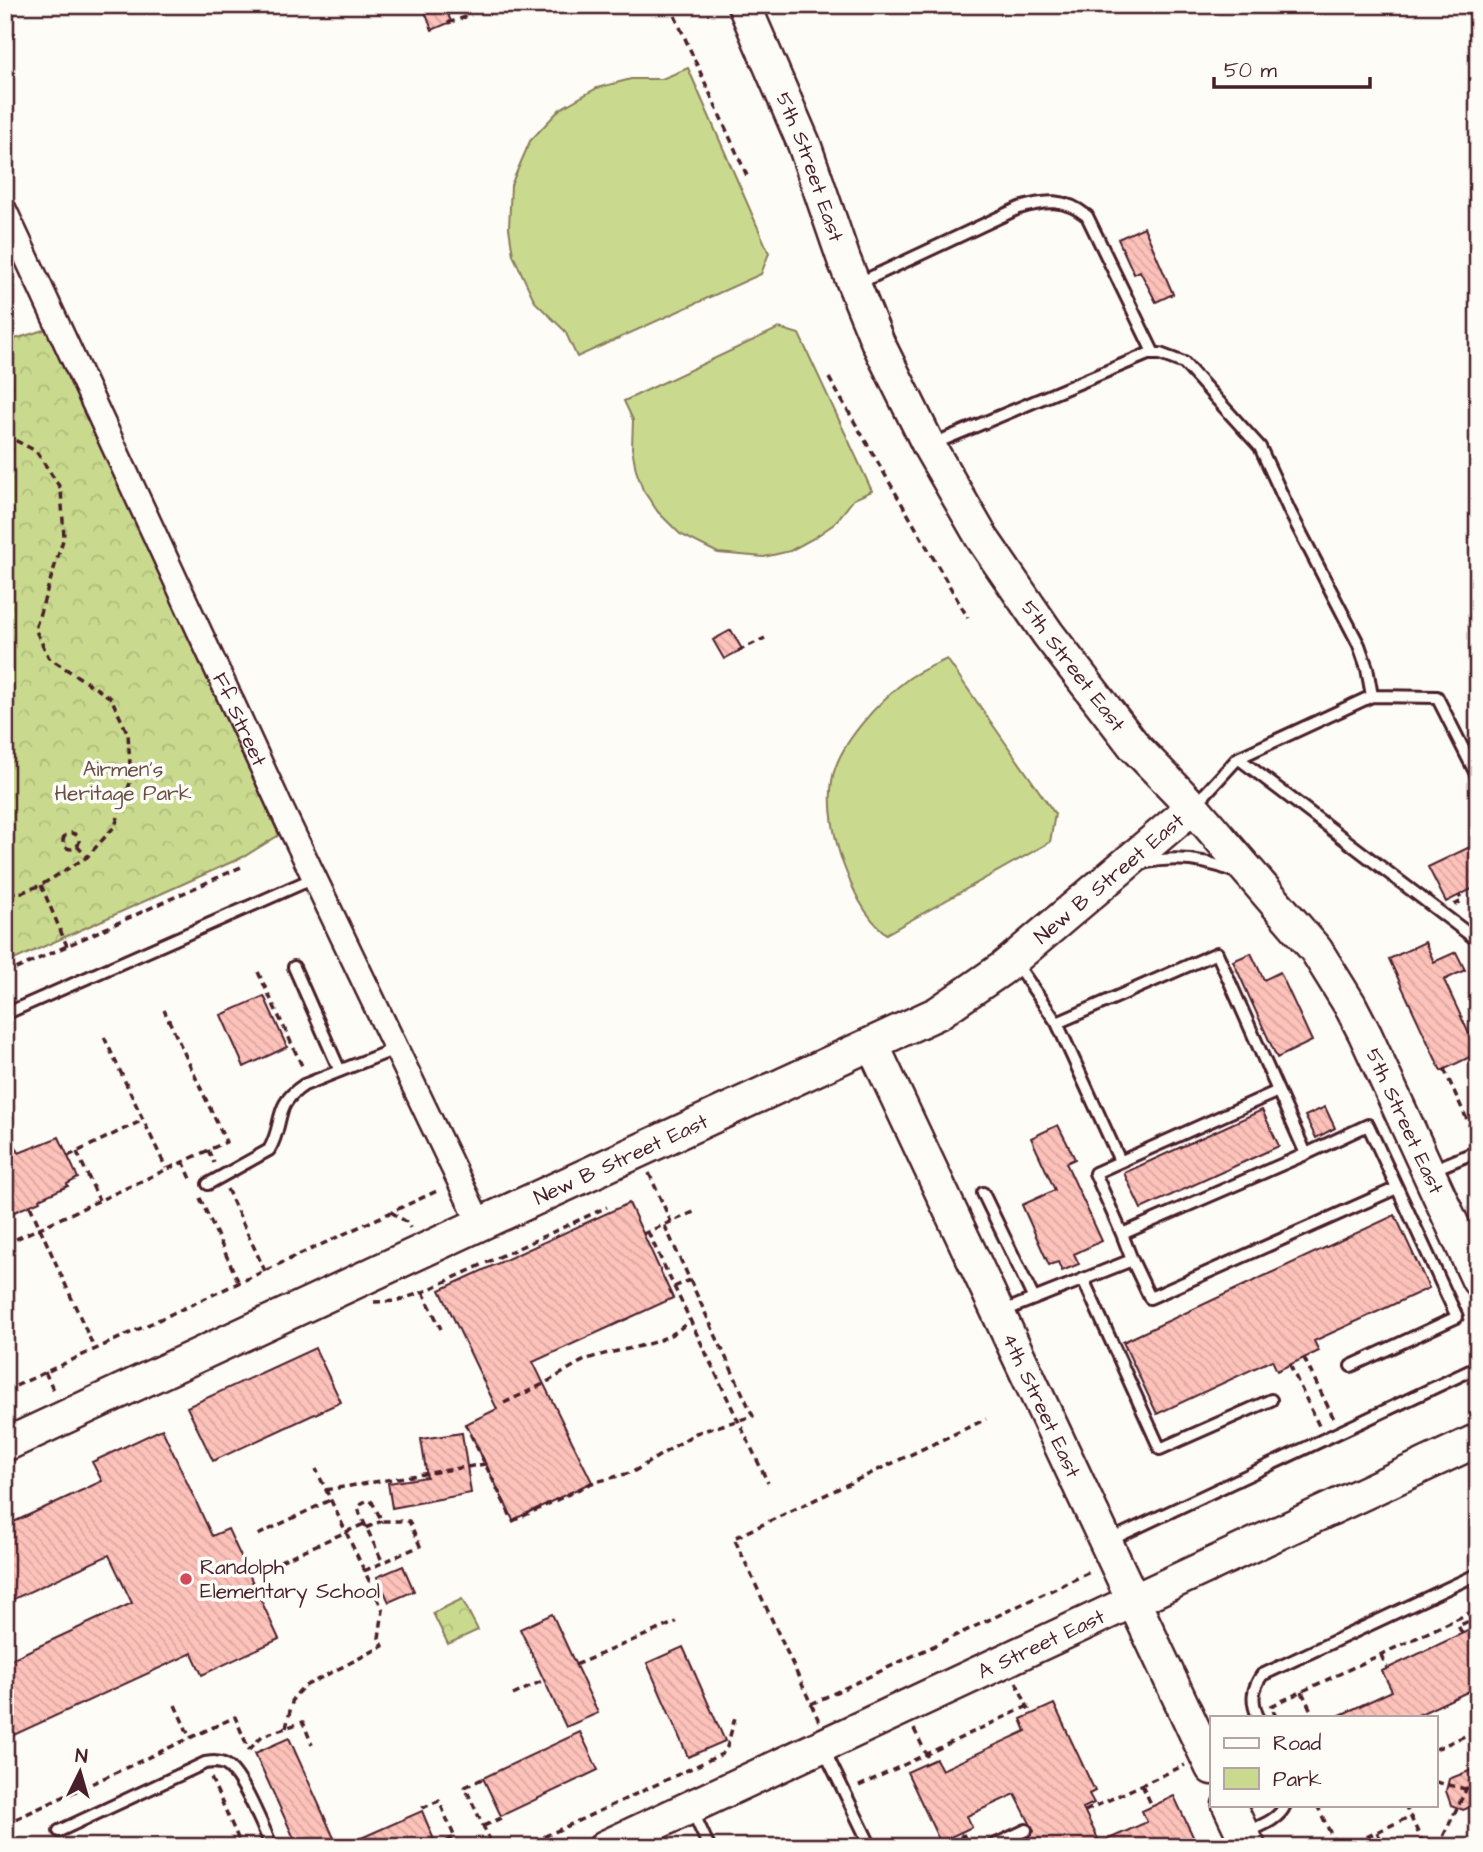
<svg xmlns="http://www.w3.org/2000/svg" width="1483" height="1852" viewBox="0 0 1483 1852" font-family="'Architects Daughter',sans-serif">
<style>
.green{fill:#c9da8e;stroke:#8a7c5c;stroke-width:2}
.forest{fill:url(#forest-crowns);stroke:#8a7c5c;stroke-width:2}
.building{fill:url(#building-back-hatch);stroke:#4a1f2b;stroke-width:2}
.lines{fill:none;stroke-linecap:round;stroke-linejoin:round}
.lane-casing{stroke:#4a1f2b;stroke-width:16}
.street-casing{stroke:#4a1f2b;stroke-width:28}
.secondary-casing{stroke:#4a1f2b;stroke-width:37}
.path{stroke:#4a1f2b;stroke-width:3.5;stroke-dasharray:7 5;stroke-linecap:butt}
.lane{stroke:#fdfcf7;stroke-width:10}
.street{stroke:#fdfcf7;stroke-width:23}
.secondary{stroke:#fdfcf7;stroke-width:32}
.poi-dot{fill:#d1495b;stroke:#fdfcf7;stroke-width:2.5}
.labels{text-anchor:middle;dominant-baseline:central;stroke-width:7;stroke-linejoin:round;paint-order:stroke}
.street-label{font-size:21px;fill:#4a1f2b;stroke:#fdfcf7}
.park-label{font-size:21px;fill:#6a4e44;stroke:#fdfcf7}
.poi-label{font-size:21px;fill:#4a1f2b;stroke:#fdfcf7;text-anchor:start}
</style>
<defs>
<pattern id="forest-crowns" width="20" height="18" patternUnits="userSpaceOnUse" patternTransform="scale(1.75)"><rect width="20" height="18" fill="#c9da8e"/><path d="M2 6a3 3 0 1 1 6 0M12 15a3 3 0 1 1 6 0" fill="none" stroke="#aebb7b"/></pattern>
<pattern id="building-back-hatch" width="6" height="6" patternUnits="userSpaceOnUse" patternTransform="scale(1.75)"><rect width="6" height="6" fill="#fdc2ba"/><path d="M-1 5l2 2M0 0l6 6M5-1l2 2" fill="none" stroke="#daa6a0"/></pattern>
</defs>
<rect width="100%" height="100%" fill="#fdfcf7"/>
<filter id="ink" filterUnits="userSpaceOnUse"><feTurbulence type="fractalNoise" baseFrequency=".0143" numOctaves="2"/><feDisplacementMap in="SourceGraphic" scale="14" xChannelSelector="R" yChannelSelector="G"/><feConvolveMatrix kernelMatrix="1 2 1 2 8 2 1 2 1" color-interpolation-filters="sRGB"/></filter>
<g filter="url(#ink)">
<!-- green -->
<path class="green" d="M 688,68 L 769,253 L 761,274 L 577,357 L 565,331 L 535,302 L 513,255 L 509,228 L 511,185 L 530,141 L 560,109 L 597,88 L 631,79 L 662,79 Z
M 779,328 L 799,334 L 872,491 L 854,499 L 834,524 L 814,538 L 790,551 L 764,557 L 718,553 L 680,534 L 658,512 L 643,490 L 636,470 L 632,448 L 633,420 L 624,401 Z
M 947,659 L 1055,814 L 1050,842 L 886,934 C 863,915 852,888 842,861 C 834,837 828,806 832,781 C 837,745 880,700 908,679 C 920,670 935,665 947,659 Z"/>
<!-- forest -->
<path class="forest" d="M 47,329 L 279,835 L 245,856 L 5,964 L 5,342 Z
M 462,1599 L 478,1630 L 448,1644 L 433,1613 Z"/>
<!-- building -->
<path class="building" d="M 435,5 L 445,5 L 451,22 L 432,30 L 424,9 Z
M 1144,227 L 1173,294 L 1156,302 L 1140,271 L 1134,274 L 1118,239 Z
M 731,630 L 742,649 L 724,659 L 713,640 Z
M 1478,843 L 1478,886 L 1446,902 L 1428,867 Z
M 1425,942 L 1434,962 L 1456,952 L 1465,970 L 1444,980 L 1478,1053 L 1441,1071 L 1389,959 Z
M 1251,953 L 1264,980 L 1280,972 L 1312,1041 L 1277,1058 L 1233,961 Z
M 264,996 L 287,1047 L 244,1067 L 221,1015 Z
M 1325,1107 L 1335,1128 L 1316,1138 L 1305,1116 Z
M 1262,1110 L 1279,1146 L 1141,1209 L 1124,1173 Z
M 5,1124 L 19,1153 L 59,1137 L 78,1178 L 67,1184 L 68,1186 L 39,1199 L 40,1201 L 5,1216 Z
M 1058,1125 L 1075,1159 L 1066,1163 L 1102,1241 L 1074,1254 L 1079,1264 L 1062,1271 L 1058,1262 L 1049,1265 L 1022,1205 L 1055,1190 L 1031,1138 Z
M 629,1203 L 673,1298 L 533,1362 L 592,1482 L 513,1520 L 466,1424 L 497,1409 L 440,1290 Z
M 1395,1215 L 1429,1288 L 1314,1341 L 1319,1351 L 1304,1358 L 1277,1371 L 1272,1360 L 1157,1414 L 1123,1342 Z
M 315,1348 L 341,1402 L 213,1461 L 187,1407 Z
M 162,1429 L 212,1536 L 228,1529 L 279,1639 L 202,1675 L 192,1653 L 5,1739 L 5,1662 L 132,1603 L 109,1555 L 5,1603 L 5,1526 L 102,1481 L 92,1462 Z
M 462,1433 L 471,1493 L 392,1508 L 388,1483 L 427,1477 L 421,1439 Z
M 403,1566 L 414,1591 L 389,1602 L 377,1577 Z
M 552,1614 L 598,1713 L 566,1727 L 520,1629 Z
M 1478,1626 L 1478,1687 L 1414,1717 L 1336,1717 L 1392,1691 L 1382,1671 Z
M 683,1647 L 725,1741 L 688,1757 L 647,1663 Z
M 1054,1704 L 1095,1791 L 1089,1794 L 1094,1803 L 1083,1808 L 1100,1843 L 1147,1822 L 1142,1811 L 1174,1796 L 1198,1847 L 1009,1847 L 1029,1837 L 1034,1831 L 1015,1794 L 967,1816 L 972,1827 L 940,1842 L 907,1772 L 936,1759 L 942,1770 L 1026,1731 L 1021,1719 Z
M 580,1732 L 598,1770 L 501,1816 L 483,1778 Z
M 289,1738 L 338,1847 L 298,1847 L 255,1753 Z
M 1469,1771 L 1478,1775 L 1478,1804 L 1463,1810 L 1451,1805 L 1446,1791 L 1449,1779 Z
M 422,1811 L 437,1847 L 341,1847 Z"/>
<g class="lines">
<!-- lane casing -->
<g class="lane-casing">
<path id="lane" d="M 857,284 L 1019,208 C 1045,200 1065,198 1087,216 L 1154,354
M 933,444 L 1148,354 L 1160,354 L 1184,363 L 1260,447 L 1290,512 L 1359,645 L 1367,668 L 1372,696
M 1238,758 L 1478,941
M 1195,805 L 1238,758 L 1372,696 L 1437,697 L 1478,778
M 1142,863 C 1174,856 1205,859 1235,872
M 1015,962 L 1057,1023
M 294,967 L 340,1071
M 5,1014 L 314,878
M 1306,1154 L 1368,1125 L 1457,1317 L 1351,1366
M 1432,1170 L 1478,1151
M 208,1184 L 269,1150 C 285,1123 272,1106 304,1085 L 395,1049
M 983,1193 L 1034,1299
M 1122,1234 L 1095,1173 L 1278,1091
M 1132,1260 L 1150,1298 L 1397,1188
M 1083,1279 L 1160,1449 L 1271,1400
M 1001,1312 L 1132,1260 L 1122,1234 L 1306,1154 L 1217,953 L 1057,1023 L 1120,1161
M 1108,1541 L 1478,1367
M 1258,1717 C 1251,1701 1252,1689 1262,1675 L 1478,1574
M 823,1748 L 871,1847
M 692,1810 L 709,1847
M 59,1831 L 205,1763 C 212,1762 219,1761 226,1765 C 242,1774 263,1828 272,1847
M 1245,1833 C 1260,1826 1279,1820 1285,1805
M 990,1847 L 1026,1830"/>
</g>
<!-- street casing -->
<g class="street-casing">
<g id="street">
<path id="s1" d="M 5,211 L 281,808 L 480,1224"/>
</g>
</g>
<!-- secondary casing -->
<g class="secondary-casing">
<g id="secondary">
<path id="s2" d="M 744,5 L 804,144 L 844,260 L 878,343 L 929,446 L 982,538 L 1048,634 L 1135,747 L 1193,807 L 1316,950 L 1350,1005 L 1365,1034 L 1478,1280"/>
<path id="s3" d="M 872,1044 L 1212,1768"/>
<path id="s4" d="M 5,1445 L 480,1224 L 938,1013 L 1003,968 L 1193,807"/>
<path d="M 1229,1805 L 1249,1847"/>
<path id="s5" d="M 605,1847 L 1478,1440"/>
</g>
</g>
<!-- path -->
<path class="path" d="M 670,5 L 748,178
M 448,23 L 471,15
M 829,378 L 968,618
M 5,435 L 36,451 L 61,489 L 64,537 L 35,629 L 49,658 L 111,698 L 128,734 L 131,780 L 115,826 L 87,857 L 41,885 L 23,892 L 5,893
M 738,651 L 765,638
M63 841a8 8 0 1 1 16 0a8 8 0 1 1-16 0Z
M 77,846 L 87,857
M 41,885 L 67,946
M 1454,905 L 1462,901 L 1459,895
M 258,972 L 303,1068
M 5,974 L 241,867
M 104,1037 L 166,1168
M 1444,1069 L 1475,1137
M 208,1150 L 214,1163
M 77,1152 L 99,1200
M 68,1156 L 143,1120
M 183,1161 L 192,1181
M 649,1173 L 671,1222
M 227,1189 L 265,1271
M 200,1198 L 239,1283
M 30,1206 L 95,1350
M 391,1212 L 408,1223 L 410,1228
M 648,1232 L 768,1483
M 643,1234 L 696,1211
M 5,1244 L 226,1142 L 164,1010
M 674,1287 L 690,1280
M 423,1292 L 441,1329
M 374,1302 L 396,1301 L 423,1292 L 607,1207
M 1304,1358 L 1334,1419
M 1290,1365 L 1319,1426
M 45,1372 L 55,1393
M 5,1391 L 439,1190
M 504,1403 C 520,1395 537,1388 552,1379 C 563,1373 574,1365 585,1360 C 618,1347 665,1349 689,1320
M 465,1423 L 513,1521 L 592,1483 L 633,1472 L 696,1433 L 753,1416 L 664,1224
M 325,1490 L 485,1464
M 366,1528 L 382,1521
M 258,1535 L 330,1500
M 269,1566 L 364,1524
M 364,1571 L 420,1546 L 409,1521 L 382,1521 L 372,1502 L 368,1500 L 362,1503 L 358,1507 L 360,1514 L 383,1563
M 1462,1633 L 1458,1626 L 1478,1617
M 1381,1655 L 1387,1668
M 575,1665 L 676,1622
M 1016,1682 L 1031,1714
M 1302,1692 L 1314,1717
M 513,1695 L 544,1680
M 811,1704 L 1090,1572
M 175,1705 L 190,1738
M 1417,1716 L 1418,1717
M 1276,1717 L 1271,1706 L 1478,1609
M 819,1721 L 734,1538 L 986,1419
M 286,1728 L 293,1698 L 303,1687 L 383,1646 L 379,1638 L 383,1610 L 316,1469
M 914,1729 L 930,1762
M 1436,1749 L 1478,1730
M 249,1750 L 262,1736 L 303,1722 L 312,1745
M 211,1778 L 242,1847
M 482,1779 L 465,1787 L 493,1847
M 1436,1782 L 1478,1792
M 1142,1785 L 1152,1806
M 859,1786 L 1028,1706
M 1317,1805 L 1337,1847
M 1405,1805 L 1425,1847
M 422,1808 L 439,1801 L 459,1847
M 1085,1811 L 1185,1765
M 5,1824 L 235,1717 L 249,1750
M 484,1826 L 501,1818
M 1377,1832 L 1382,1842 L 1379,1843
M 963,1834 L 969,1847
M 436,1847 L 455,1837
M 522,1847 L 722,1754 L 727,1747 L 736,1714
M 953,1847 L 963,1834
M 1345,1847 L 1411,1816
M 1438,1847 L 1478,1765
M 1462,1847 L 1478,1839"/>
<!-- lane -->
<use href="#lane" class="lane"/>
<!-- street -->
<use href="#street" class="street"/>
<!-- secondary -->
<use href="#secondary" class="secondary"/>
</g>
</g>
<!-- markers -->
<circle class="poi-dot" cx="186" cy="1579" r="7"/>
<g class="labels">
<!-- street labels -->
<g class="street-label">
<text stroke="none"><textPath href="#s2" startOffset="175">5th Street East</textPath></text>
<text stroke="none"><textPath href="#s2" startOffset="742">5th Street East</textPath></text>
<text stroke="none"><textPath href="#s1" startOffset="560">Ff Street</textPath></text>
<text stroke="none"><textPath href="#s4" startOffset="1246">New B Street East</textPath></text>
<text stroke="none"><textPath href="#s2" startOffset="1309">5th Street East</textPath></text>
<text stroke="none"><textPath href="#s4" startOffset="679">New B Street East</textPath></text>
<text stroke="none"><textPath href="#s3" startOffset="399">4th Street East</textPath></text>
<text stroke="none"><textPath href="#s5" startOffset="481">A Street East</textPath></text>
</g>
<!-- park labels -->
<g class="park-label">
<text x="123" y="769">Airmen's<tspan x="123" dy="24">Heritage Park</tspan></text>
</g>
<!-- poi labels -->
<g class="poi-label">
<text x="200" y="1567">Randolph<tspan x="200" dy="24">Elementary School</tspan></text>
</g>
</g>
<!-- margin -->
<rect width="1483" height="1852" fill="none" stroke="#fdfcf7" stroke-width="28"/>
<rect x="14" y="14" width="1455" height="1824" fill="none" stroke="#4a1f2b" stroke-width="2.5" filter="url(#ink)"/>
<!-- legend -->
<rect x="1210" y="1716" width="228" height="91" fill="#fdfcf7" stroke="#b5a4a5" stroke-width="2"/>
<rect x="1224" y="1738" width="35" height="10" fill="#fdfcf7" stroke="#b5a4a5" stroke-width="2"/>
<text x="1273" y="1750" font-size="21" fill="#4a1f2b">Road</text>
<rect x="1224" y="1768" width="35" height="21" fill="#c9da8e" stroke="#b5a4a5" stroke-width="2"/>
<text x="1273" y="1786" font-size="21" fill="#4a1f2b">Park</text>
<!-- north arrow -->
<g transform="translate(80 1772) rotate(5)" stroke="#fdfcf7" stroke-width="5" paint-order="stroke">
<path d="M0-5L12 26L0 18L-12 26Z" fill="#4a1f2b"/>
<text y="-10" font-size="19" font-weight="bold" text-anchor="middle" fill="#4a1f2b">N</text>
</g>
<!-- scale -->
<path d="M1214 77v10h156v-10" fill="none" stroke="#4a1f2b" stroke-width="3.5"/>
<text x="1224" y="77" font-size="21" fill="#4a1f2b" stroke="#fdfcf7" stroke-width="5" paint-order="stroke">50 m</text>
</svg>
